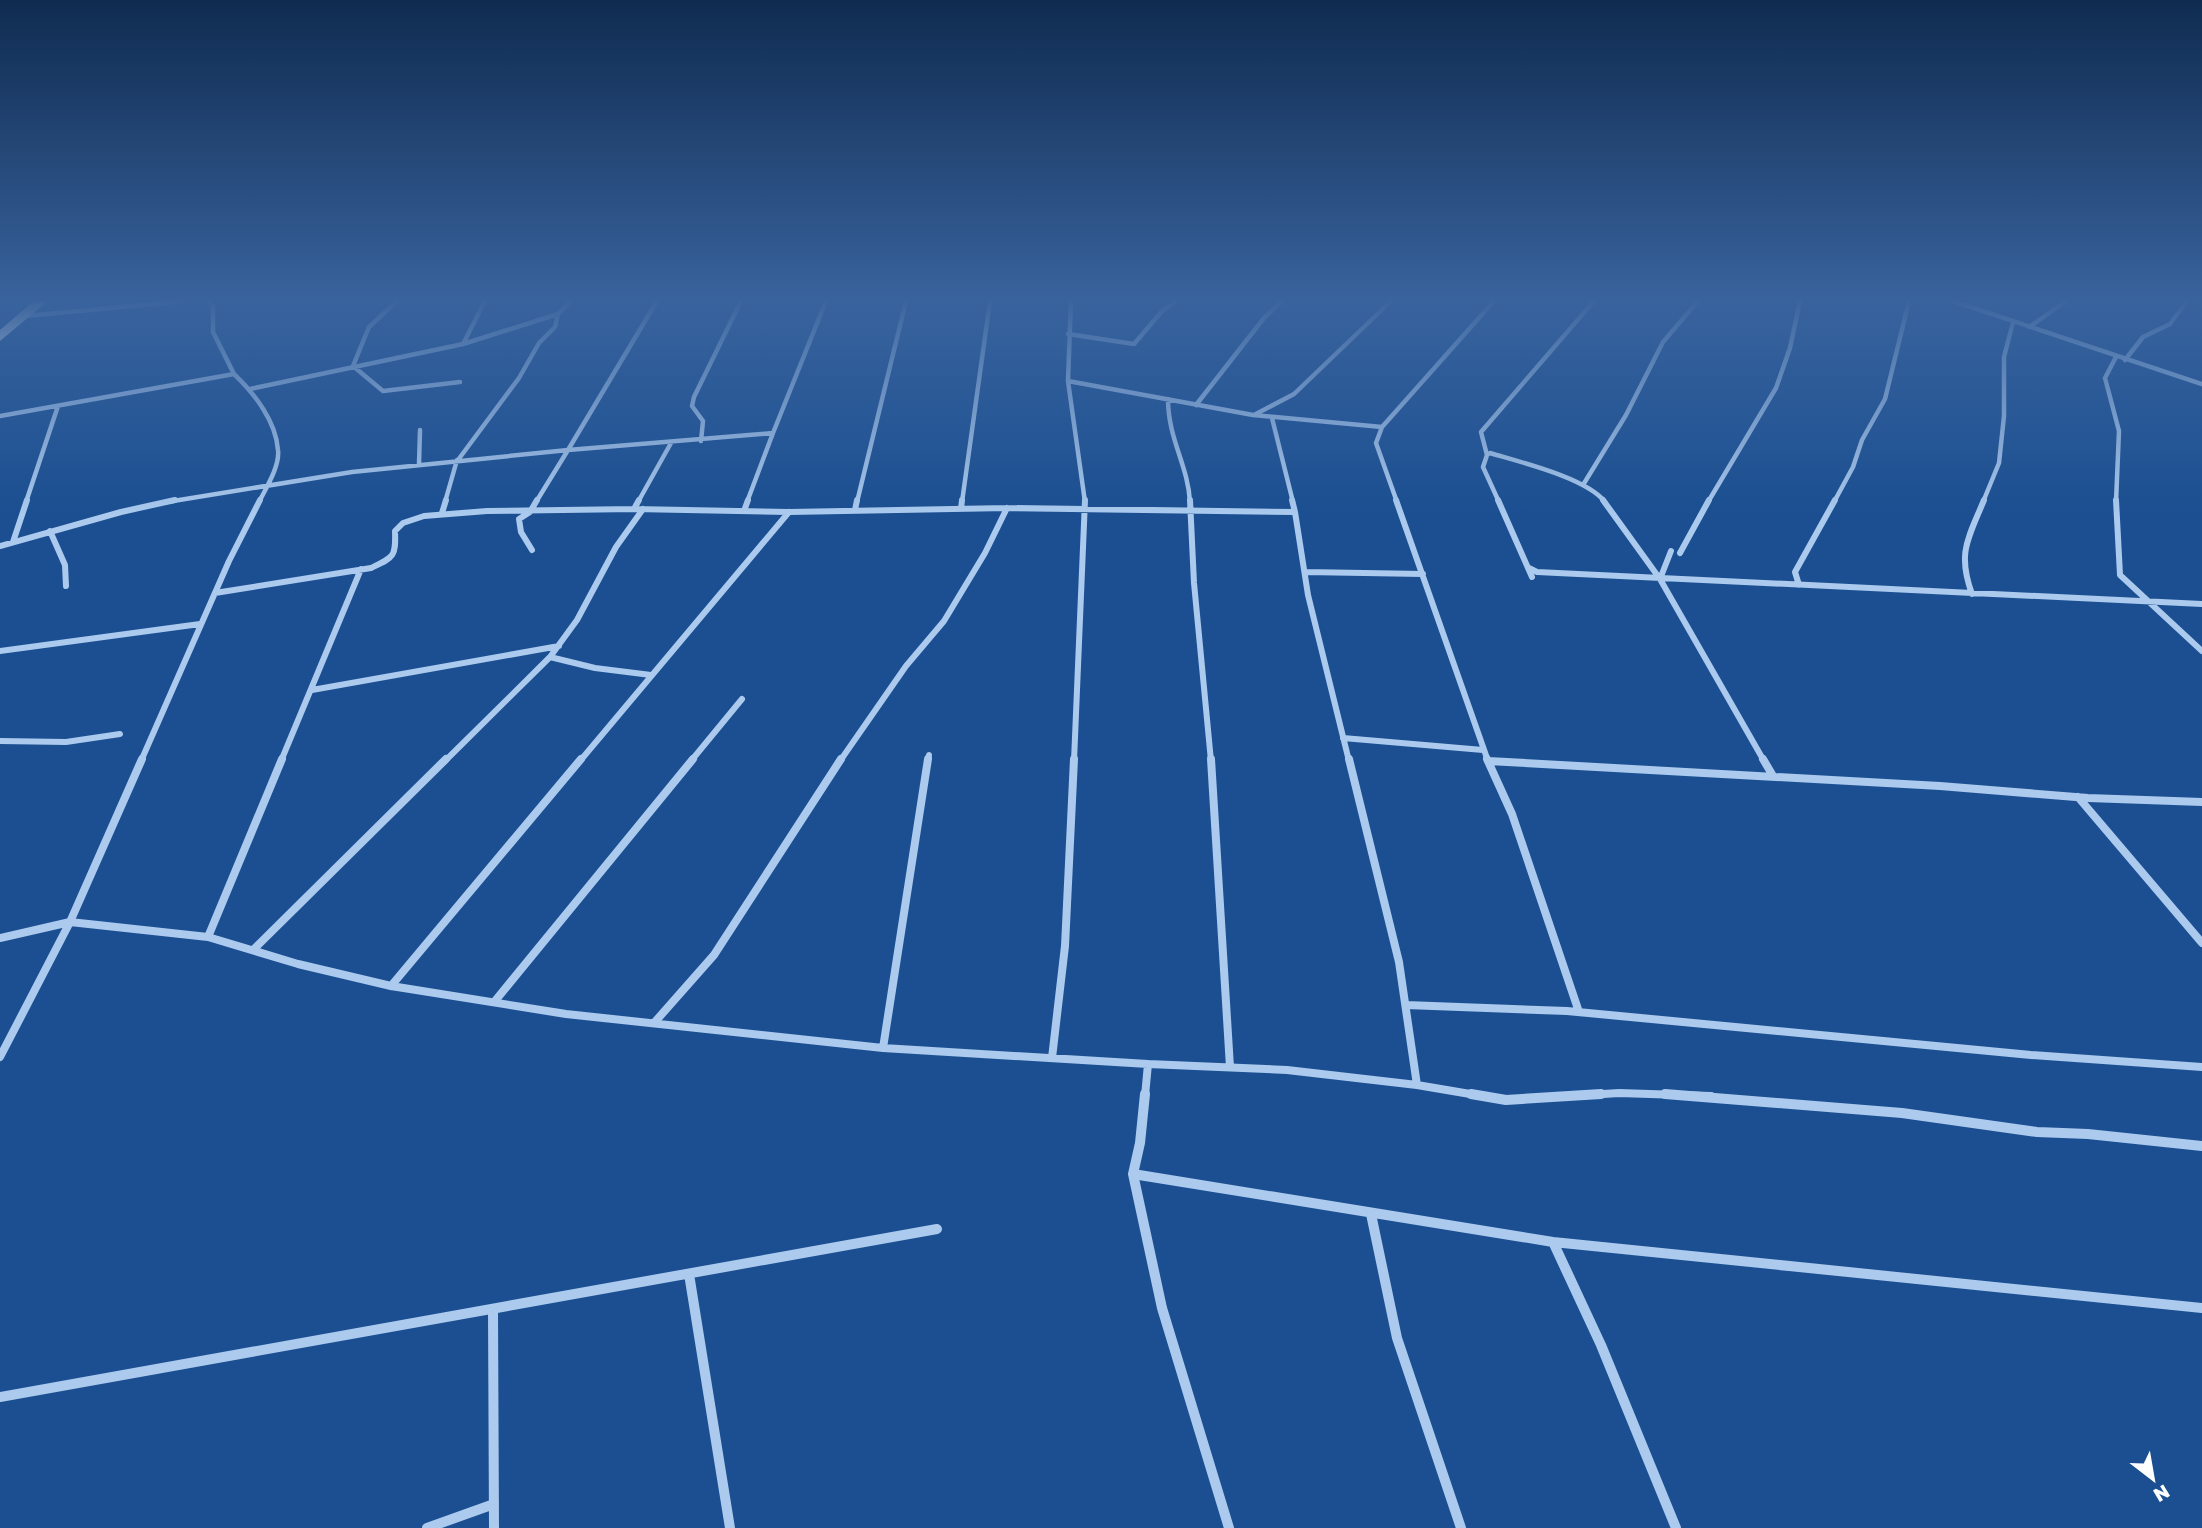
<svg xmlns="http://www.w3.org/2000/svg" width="2202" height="1528" viewBox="0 0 2202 1528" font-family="'Golos Text',sans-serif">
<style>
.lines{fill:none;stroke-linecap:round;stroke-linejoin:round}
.street-far3{stroke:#abcaee;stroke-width:4.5}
.street-far2{stroke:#abcaee;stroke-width:6}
.street-far1{stroke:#abcaee;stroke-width:8}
.street{stroke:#abcaee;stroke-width:10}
.highway{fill:#fff;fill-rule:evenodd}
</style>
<rect width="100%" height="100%" fill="#1b4f91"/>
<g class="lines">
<!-- street-far3 -->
<path class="street-far3" d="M 397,301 L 369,327 L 353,366 L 383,391 L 460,382
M 485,301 L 463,344 L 558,314 L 571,301
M 1071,301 L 1068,381 L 1085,502
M 1953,301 L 2202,384
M 25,316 L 185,301
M 2029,327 L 2066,301
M 1068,334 L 1134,344 L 1162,311 L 1176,301
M 2116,357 L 2105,378 L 2119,431 L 2116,502
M 2125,360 L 2143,337 L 2170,324 L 2187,301
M 234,374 C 254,393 276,421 278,450 C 280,466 266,488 259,502
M 1068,381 L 1253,415 L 1382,427
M 250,389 L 463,344
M 1168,399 C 1168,439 1188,465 1190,502
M 1196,405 L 1264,318 L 1282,301
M 1254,415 L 1294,394 L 1391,301
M 0,416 L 234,374 L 213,332 L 213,306 L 209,301
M 1272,418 L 1293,502
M 701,441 L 703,421 L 692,406 L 694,397 L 741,301
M 1487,455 L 1490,453 C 1520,462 1587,478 1605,502
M 458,460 L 519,378 L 539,343 L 555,327 L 558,314
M 419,464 L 420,430
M 1583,485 L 1626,415 L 1663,342 L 1698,301
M 26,502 L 58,406
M 167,502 L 352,472 L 568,450 L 657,301
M 445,502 L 457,460
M 536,502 L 568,450 L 773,433 L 826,301
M 638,502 L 671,443
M 747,502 L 773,433
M 857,502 L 906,301
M 962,502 L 990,301
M 1397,502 L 1376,443 L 1382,427 L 1494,301
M 1499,502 L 1483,467 L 1487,455 L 1481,432 L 1594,301
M 1708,502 L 1776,388 L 1790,348 L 1800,301
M 1834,502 L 1853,467 L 1862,440 L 1885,399 L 1909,301
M 1983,502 L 1999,463 L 2004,416 L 2004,357 L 2013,322"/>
<!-- street-far2 -->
<path class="street-far2" d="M 1190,500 L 1194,583 L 1211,761
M 1396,500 L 1488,761
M 1498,500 L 1532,577
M 1603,500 L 1660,579 L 1764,761
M 2116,500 L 2120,575 L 2202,651
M 634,509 L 639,500
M 961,509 L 962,500
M 855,510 L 857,500
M 744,511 L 748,500
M 1295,512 L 1308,595 L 1349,761
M 442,513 L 446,500
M 50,531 L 65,565 L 66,586
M 13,542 L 27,500
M 0,546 L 121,512 L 175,500
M 532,550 L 521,532 L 519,519 L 530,512 L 537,500
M 1680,553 L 1709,500
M 1529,568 L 1537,572 L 2202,604
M 1305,572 L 1423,574
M 1660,579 L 1671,551
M 1799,585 L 1795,572 L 1835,500
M 215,593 L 371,568 C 394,557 396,557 395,531 L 403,523 L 424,516 L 487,511 L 634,509 L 789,512 L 1007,508 L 1295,512 L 1292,500
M 1972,594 C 1957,553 1968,539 1984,500
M 0,651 L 200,624
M 550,657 L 595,668 L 651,675
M 312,690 L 559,646
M 1343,738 L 1483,750
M 0,741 L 66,742 L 120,734
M 141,761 L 229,561 L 260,500
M 281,761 L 361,569
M 445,761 L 550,657 L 577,620 L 616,547 L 643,509
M 580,761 L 789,512
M 691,761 L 742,699
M 840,761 L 906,666 L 944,621 L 985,553 L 1007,508
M 928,761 L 929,755
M 1074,761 L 1085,500"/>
<!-- street-far1 -->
<path class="street-far1" d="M 1211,759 L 1230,1067
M 1487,759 L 1512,814 L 1579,1012
M 1763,759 L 1773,776
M 1488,761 L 1940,786 L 2088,798 L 2202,802
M 2078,797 L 2202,943
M 208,937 L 282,759
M 0,938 L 70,922 L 208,937 L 298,964 L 391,986 L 566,1014 L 883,1048 L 1148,1064 L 1145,1096
M 253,950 L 446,759
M 391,986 L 581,759
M 495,1001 L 693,759
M 1406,1005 L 1567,1011 L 2031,1055 L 2202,1067
M 654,1023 L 714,955 L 841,759
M 883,1048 L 928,759
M 0,1057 L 70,922 L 142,759
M 1052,1058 L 1065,946 L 1074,759
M 1148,1064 L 1287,1070 L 1417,1085 L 1399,962 L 1349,759
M 1417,1085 L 1482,1096
M 1572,1096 L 1619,1093 L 1711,1096"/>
<!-- street -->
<path class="street" d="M 1145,1094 L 1140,1143 L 1133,1174 L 1553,1242 L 2202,1308
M 1471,1094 L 1506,1100 L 1601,1094
M 1665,1094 L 1902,1113 L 2037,1132 L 2088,1134 L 2202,1146
M 1133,1174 L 1162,1308 L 1229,1528
M 1371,1214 L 1397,1338 L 1461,1528
M 1553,1242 L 1601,1345 L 1676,1528
M 689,1274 L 730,1528
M 493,1310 L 494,1528
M 0,1397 L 937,1229
M 427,1528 L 494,1504"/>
<!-- highway -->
<path class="highway" d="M 34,301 L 48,301 L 0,341 L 0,330 Z"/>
</g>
<!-- sky -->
<linearGradient id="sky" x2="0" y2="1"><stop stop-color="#0f2b50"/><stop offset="0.58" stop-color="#39639d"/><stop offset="1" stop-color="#39639d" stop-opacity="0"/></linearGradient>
<rect width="2202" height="515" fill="url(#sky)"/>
<!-- north arrow -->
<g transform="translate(2153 1479) rotate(149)" stroke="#1b4f91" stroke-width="5" paint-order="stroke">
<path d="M0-5L12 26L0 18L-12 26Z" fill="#ffffff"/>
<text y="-10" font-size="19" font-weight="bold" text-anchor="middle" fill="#ffffff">N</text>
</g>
</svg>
